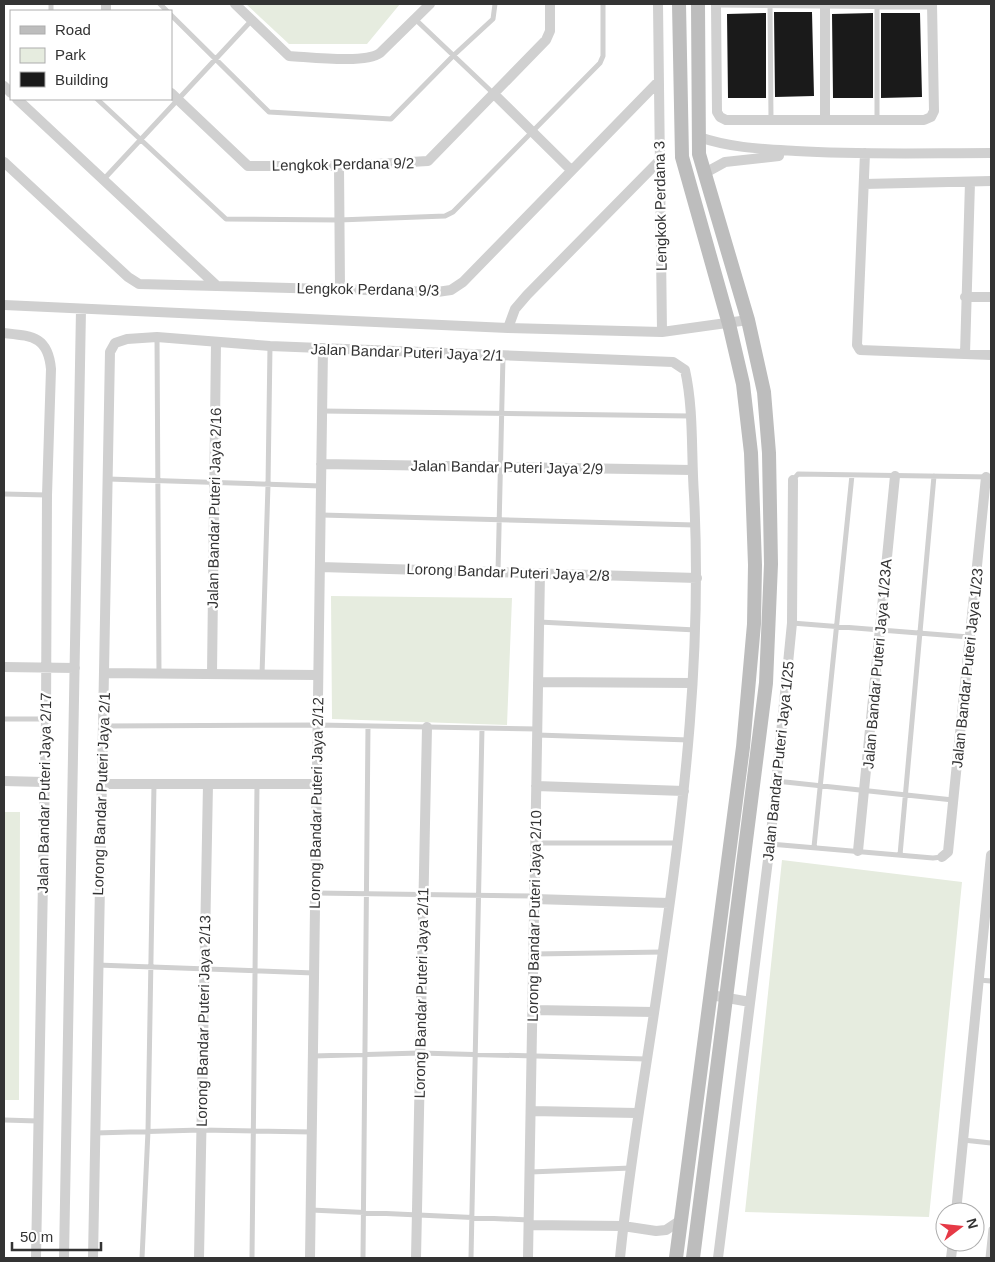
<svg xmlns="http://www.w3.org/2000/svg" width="995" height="1262" viewBox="0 0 995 1262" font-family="Arial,sans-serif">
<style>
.green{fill:#e6ecdf}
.building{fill:#1a1a1a}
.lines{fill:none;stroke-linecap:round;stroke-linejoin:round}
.lane{stroke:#d0d0d0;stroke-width:5}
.street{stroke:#d0d0d0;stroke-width:10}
.secondary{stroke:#bdbdbd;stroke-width:14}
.labels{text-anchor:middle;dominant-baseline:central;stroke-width:5;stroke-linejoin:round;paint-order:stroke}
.street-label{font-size:15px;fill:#333;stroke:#fff}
</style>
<rect width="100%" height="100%" fill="#fff"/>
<!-- green -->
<path class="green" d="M 246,4 L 400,4 L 367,44 L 289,44 Z
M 331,596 L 512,598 L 507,725 L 332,719 Z
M 4,812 L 20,812 L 19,1100 L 4,1100 Z
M 782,860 L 962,882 L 929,1217 L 745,1212 Z"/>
<!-- building -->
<path class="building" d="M 774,12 L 812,12 L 814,96 L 775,97 Z
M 766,13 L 766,98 L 728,98 L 727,14 Z
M 873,13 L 873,98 L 833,98 L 832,14 Z
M 881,13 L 920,13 L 922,97 L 881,98 Z"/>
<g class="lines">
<!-- lane -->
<path class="lane" d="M 51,4 L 51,11
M 160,4 L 167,11
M 770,4 L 771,119
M 877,4 L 877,120
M 716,5 L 932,7
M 171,15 L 269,112 L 391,119 L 454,55 L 493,19 L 495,4
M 415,19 L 494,94
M 97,99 L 226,219 L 339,220 L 445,216 L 453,212 L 600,63 L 603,56 L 603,4
M 104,179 L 251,21
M 157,337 L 159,674
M 322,411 L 690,416
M 108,479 L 321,486
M 793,480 L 798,474 L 991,477
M 4,494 L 47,495
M 321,515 L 695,525
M 498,572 L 503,356
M 539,622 L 696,630
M 792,623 L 969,637
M 262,675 L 268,485 L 270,346
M 4,719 L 46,719
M 103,726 L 318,725 L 537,729
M 537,735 L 689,740
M 776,781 L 953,800
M 535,843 L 676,843
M 770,844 L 933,858 L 942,857
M 814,847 L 852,475
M 900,855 L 934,476
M 315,893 L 534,896
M 534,954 L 663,952
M 97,965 L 314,973
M 979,980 L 991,981
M 313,1056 L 420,1053 L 646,1059
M 4,1120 L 38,1121
M 95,1133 L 201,1130 L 312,1132
M 963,1140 L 991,1143
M 530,1172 L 631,1168
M 311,1210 L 529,1220
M 142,1258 L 148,1131 L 154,784
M 252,1258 L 257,784
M 363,1258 L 368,726
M 471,1258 L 482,728
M 988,1258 L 991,1229"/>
<!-- street -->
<path class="street" d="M 106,4 L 106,11
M 235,4 L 289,56 C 310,57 365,64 380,53 L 430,4
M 658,4 L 662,332
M 716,4 L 717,112 L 720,117 L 726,120 L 924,120 L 931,117 L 934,111 L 932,4
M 4,86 L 11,93
M 171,93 L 248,166 L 339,166 L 428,161 L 546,40 L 550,31 L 550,4
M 494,94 L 571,170
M 17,99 L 217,286 L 437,292 L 451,290 L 463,282 L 659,81
M 825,120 L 825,4
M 699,137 C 731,148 763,149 796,151 C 861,155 926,153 991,153
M 865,153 L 857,345 L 860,350 L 991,355
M 4,162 L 128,277 L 139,284 L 217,286
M 339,166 L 340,288
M 705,173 L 725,162 L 779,156
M 864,184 L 991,181
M 965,297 L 991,297
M 4,305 L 508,328 L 662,332 L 748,320
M 508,328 L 515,309 L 527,295 L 660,160
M 4,333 C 32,336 48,336 51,369 L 47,495 L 46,719 L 36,1258
M 965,354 L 970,182
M 321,464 L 692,470
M 320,567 L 697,578
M 4,667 L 75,668
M 104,673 L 318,675
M 212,674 L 216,342
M 538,682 L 692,683
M 4,781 L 44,782
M 102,784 L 317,784
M 536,786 L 684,791
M 858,851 L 895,476
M 942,857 L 948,852 L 986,477
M 534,899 L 669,903
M 711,995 L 750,1002
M 532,1010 L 654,1012
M 531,1111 L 637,1113
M 956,1212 L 991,855
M 529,1225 L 623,1226 L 656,1231 L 666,1230 L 681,1220
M 64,1258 L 81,309
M 93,1258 C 97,956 106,654 110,352 L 115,343 L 127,339 L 157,337 L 270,346 L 673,362 L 685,370 C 694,410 691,454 694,495 C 702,648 685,800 663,951 C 649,1054 630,1155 620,1258
M 199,1258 L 208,784
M 310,1258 L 323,348
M 416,1258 L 427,727
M 528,1258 L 540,573
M 718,1258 L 770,844 L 792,623 L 793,480
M 951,1258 L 953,1242"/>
<!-- secondary -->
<path class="secondary" d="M 676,1258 L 743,747 L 754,624 L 755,565 L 751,453 L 743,384 L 729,324 L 682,157 L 679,4
M 693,1258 L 766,683 L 771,564 L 769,453 L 764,392 L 748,320 L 699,154 L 698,4"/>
</g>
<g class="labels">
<!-- street labels -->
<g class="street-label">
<text transform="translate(343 164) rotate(-1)">Lengkok Perdana 9/2</text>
<text transform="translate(660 206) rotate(-91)">Lengkok Perdana 3</text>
<text transform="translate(368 289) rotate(1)">Lengkok Perdana 9/3</text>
<text transform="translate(407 352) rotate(2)">Jalan Bandar Puteri Jaya 2/1</text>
<text transform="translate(507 467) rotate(1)">Jalan Bandar Puteri Jaya 2/9</text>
<text transform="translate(214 508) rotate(-89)">Jalan Bandar Puteri Jaya 2/16</text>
<text transform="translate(508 572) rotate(2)">Lorong Bandar Puteri Jaya 2/8</text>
<text transform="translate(877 664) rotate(-85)">Jalan Bandar Puteri Jaya 1/23A</text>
<text transform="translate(967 668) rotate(-84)">Jalan Bandar Puteri Jaya 1/23</text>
<text transform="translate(778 761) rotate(-84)">Jalan Bandar Puteri Jaya 1/25</text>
<text transform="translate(44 793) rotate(-89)">Jalan Bandar Puteri Jaya 2/17</text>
<text transform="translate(101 794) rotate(-88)">Lorong Bandar Puteri Jaya 2/1</text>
<text transform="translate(316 803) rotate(-89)">Lorong Bandar Puteri Jaya 2/12</text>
<text transform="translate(534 916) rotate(-89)">Lorong Bandar Puteri Jaya 2/10</text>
<text transform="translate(421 993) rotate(-89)">Lorong Bandar Puteri Jaya 2/11</text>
<text transform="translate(203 1021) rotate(-89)">Lorong Bandar Puteri Jaya 2/13</text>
</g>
</g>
<!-- border -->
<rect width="995" height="1262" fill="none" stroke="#333333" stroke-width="10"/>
<!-- legend -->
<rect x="10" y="10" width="162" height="90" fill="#ffffff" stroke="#adadad"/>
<rect x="20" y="26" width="25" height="8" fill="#bdbdbd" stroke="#adadad"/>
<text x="55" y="35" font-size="15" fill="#333333">Road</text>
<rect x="20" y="48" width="25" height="15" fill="#e6ecdf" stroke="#adadad"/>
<text x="55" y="60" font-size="15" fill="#333333">Park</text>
<rect x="20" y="72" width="25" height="15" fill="#1a1a1a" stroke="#adadad"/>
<text x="55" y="85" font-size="15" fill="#333333">Building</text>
<!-- north arrow -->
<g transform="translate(960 1227) rotate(74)"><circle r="24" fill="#ffffff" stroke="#adadad"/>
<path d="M0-4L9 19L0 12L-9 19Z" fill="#e63946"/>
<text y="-8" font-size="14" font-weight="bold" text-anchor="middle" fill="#333333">N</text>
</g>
<!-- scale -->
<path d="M12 1242v8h89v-8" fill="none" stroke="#333333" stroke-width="2.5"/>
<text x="20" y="1242" font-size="15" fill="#333333" stroke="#ffffff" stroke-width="4" paint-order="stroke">50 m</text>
</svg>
